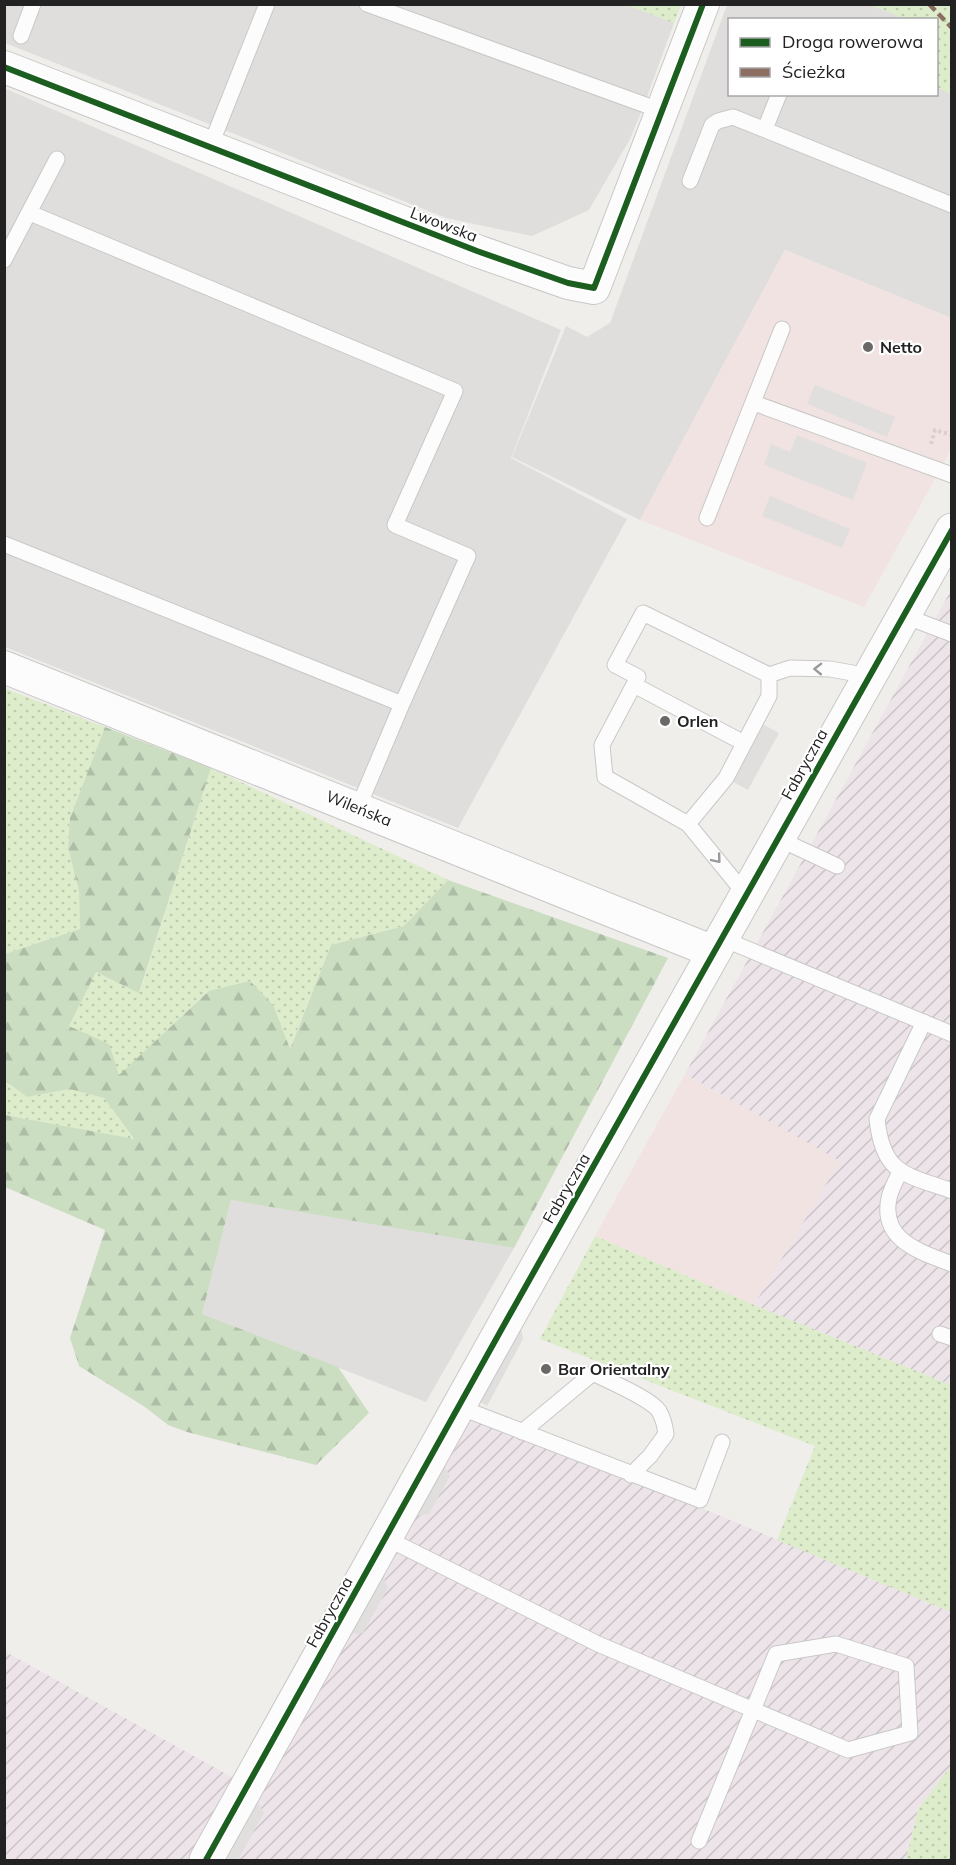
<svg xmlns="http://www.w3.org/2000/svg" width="956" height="1865" viewBox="0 0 956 1865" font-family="Mulish,sans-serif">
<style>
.residential{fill:#dfdedc}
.commercial{fill:#f1e3e1}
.industrial{fill:url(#industrial-furrows)}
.grass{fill:url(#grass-dots)}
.forest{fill:url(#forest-firs)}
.parking{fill:#e0dfde}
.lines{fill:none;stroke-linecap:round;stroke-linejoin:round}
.service-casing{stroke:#c9c8c7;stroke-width:17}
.minor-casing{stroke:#c9c8c7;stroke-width:34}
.tertiary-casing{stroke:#c9c8c7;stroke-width:35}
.path{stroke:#dccecd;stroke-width:4;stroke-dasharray:3 3;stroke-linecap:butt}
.service{stroke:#fdfcfc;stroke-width:15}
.minor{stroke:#fdfcfc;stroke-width:32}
.tertiary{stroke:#fdfcfc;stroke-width:33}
.quiet{stroke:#8d6e63;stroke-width:4.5;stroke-dasharray:9 4.5;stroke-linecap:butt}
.cycleway-casing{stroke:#fff;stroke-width:10}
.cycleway{stroke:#1b5e20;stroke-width:6}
.oneway{stroke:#9a9a9a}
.poi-dot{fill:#6a6968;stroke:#fff;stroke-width:2}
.labels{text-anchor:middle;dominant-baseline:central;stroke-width:4.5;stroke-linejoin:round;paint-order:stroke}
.street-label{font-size:16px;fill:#222;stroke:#fff}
.poi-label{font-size:16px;font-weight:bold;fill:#222;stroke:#fff;text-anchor:start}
</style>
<defs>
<pattern id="industrial-furrows" width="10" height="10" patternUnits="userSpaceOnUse" patternTransform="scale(1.5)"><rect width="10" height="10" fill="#ede4e9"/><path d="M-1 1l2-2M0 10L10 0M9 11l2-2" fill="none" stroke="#cbc3c8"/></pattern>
<pattern id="grass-dots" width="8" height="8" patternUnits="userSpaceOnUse" patternTransform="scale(1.5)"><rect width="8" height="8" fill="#ddeccb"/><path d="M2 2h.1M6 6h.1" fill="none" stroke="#bdcaae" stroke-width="1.8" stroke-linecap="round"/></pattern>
<pattern id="forest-firs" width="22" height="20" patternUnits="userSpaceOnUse" patternTransform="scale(1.5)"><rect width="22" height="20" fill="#cbdec1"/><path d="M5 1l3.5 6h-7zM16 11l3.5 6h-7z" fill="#aebea6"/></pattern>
</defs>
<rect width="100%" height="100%" fill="#f0eeeb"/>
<!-- residential -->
<path class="residential" d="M 626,4 L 674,23 L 644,105 L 630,139 L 589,210 L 532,236 L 446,218 L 5,43 L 4,5 Z
M 727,5 L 870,5 L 902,17 L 901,20 L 730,20 L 730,94 L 936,94 L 937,87 L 951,94 L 951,318 L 785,250 L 640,520 L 512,457 L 566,326 L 587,337 L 610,323 Z
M 4,88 L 561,330 L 511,458 L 627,519 L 458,828 L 5,647 Z
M 231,1200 L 323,1212 L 514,1248 L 426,1402 L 202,1314 Z"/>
<!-- commercial -->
<path class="commercial" d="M 785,250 L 951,318 L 951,450 L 864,607 L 640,520 Z
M 685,1074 L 841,1161 L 754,1305 L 595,1236 Z"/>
<!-- industrial -->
<path class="industrial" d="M 951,590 L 951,1385 L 754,1305 L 840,1161 L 685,1074 Z
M 459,1407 L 951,1612 L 951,1766 L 918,1809 L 906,1860 L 5,1860 L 4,1651 L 248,1786 Z"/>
<!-- grass -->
<path class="grass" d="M 626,5 L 681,5 L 674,23 Z
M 870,5 L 951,5 L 951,94 L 937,87 L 936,20 L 901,19 L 901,17 Z
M 4,688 L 105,727 L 70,818 L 68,847 L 79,891 L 80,929 L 5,954 Z
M 211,768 L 448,880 L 404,926 L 331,945 L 289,1050 L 273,1005 L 209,991 L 119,1076 L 69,1026 L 95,972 L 140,992 Z
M 4,1081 L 27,1097 L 69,1089 L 104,1098 L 134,1140 L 5,1115 Z
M 595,1236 L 754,1305 L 951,1385 L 951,1612 L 777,1540 L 815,1446 L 540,1339 Z
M 951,1766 L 951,1860 L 906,1860 L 918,1809 Z"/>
<!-- forest -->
<path class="forest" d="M 105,727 L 211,768 L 139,993 L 96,972 L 69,1026 L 109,1044 L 119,1075 L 209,991 L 250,981 L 273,1005 L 290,1049 L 331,945 L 404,926 L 448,880 L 668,958 L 514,1248 L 231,1200 L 202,1314 L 338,1367 L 369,1413 L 316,1465 L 187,1432 L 168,1425 L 145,1407 L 79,1366 L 70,1338 L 105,1230 L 5,1187 L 5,1115 L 134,1139 L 104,1098 L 69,1089 L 27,1097 L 5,1081 L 5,954 L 80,929 L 79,891 L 68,847 L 70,818 Z"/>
<!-- parking -->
<path class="parking" d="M 815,385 L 895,417 L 887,437 L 807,404 Z
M 797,435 L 867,463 L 853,500 L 764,465 L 771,444 L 790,452 Z
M 770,496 L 850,529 L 842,548 L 762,516 Z
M 757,721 L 779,733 L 748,790 L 726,778 Z
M 521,1327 L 523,1339 L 487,1406 L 479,1401 Z
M 443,1464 L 450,1476 L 429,1514 L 415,1516 Z
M 383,1575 L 388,1588 L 363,1633 L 350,1634 Z
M 257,1801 L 264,1813 L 238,1860 L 224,1860 Z"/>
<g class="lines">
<!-- service casing -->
<g class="service-casing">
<path id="service" d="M 367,4 L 662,111
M 21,36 L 33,4
M 765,129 L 779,94
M 210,147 L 267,4
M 690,181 L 712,125 L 718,121 L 733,117 L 952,205
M 30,213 L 455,391 L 395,525 L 468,556 L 402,704 L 358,808
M 4,260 L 57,159
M 754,403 L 952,475
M 707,518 L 782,329
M 4,544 L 402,704
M 902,615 L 952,634
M 634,685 L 744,743
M 688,824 L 726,778 L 769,696 L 769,675
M 777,838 L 837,866
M 746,895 L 688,824 L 605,777 L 602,745 L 638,677 L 615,665 L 643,613 L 769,675 L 790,668 L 830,669 L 869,676
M 721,938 L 952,1034
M 924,1022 L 877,1119 C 883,1175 905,1174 952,1191
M 900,1172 C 896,1180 891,1189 889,1198 C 880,1241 921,1252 952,1264
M 940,1334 L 952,1338
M 459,1407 L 700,1500 L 722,1442
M 522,1432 L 593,1373 C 608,1381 650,1398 659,1411 C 663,1418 665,1426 666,1434 L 650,1456 L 631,1475
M 386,1538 L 598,1644 L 848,1750 L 910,1733 L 906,1666 L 836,1644 L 776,1654 L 699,1841"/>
</g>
<!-- minor casing -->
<g class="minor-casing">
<path id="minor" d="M 4,67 L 477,251 L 568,283 L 594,288 L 703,4
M 4,667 L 714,952"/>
</g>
<!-- tertiary casing -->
<g class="tertiary-casing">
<path id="tertiary" d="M 206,1860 L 509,1316 L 952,530"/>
</g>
<!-- path -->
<path class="path" d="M 931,444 L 935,430 L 952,435"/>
<!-- service -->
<use href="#service" class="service"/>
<!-- minor -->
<use href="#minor" class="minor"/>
<!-- tertiary -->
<use href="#tertiary" class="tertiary"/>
<!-- quiet -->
<path class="quiet" d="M 929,4 L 952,28
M 951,1860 L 952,1859"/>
<!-- cycleway casing -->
<g class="cycleway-casing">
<path id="cycleway" d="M 4,67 L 477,251 L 568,283 L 594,288 L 703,4
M 206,1860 L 509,1316 L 952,530"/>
</g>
<!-- cycleway -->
<use href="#cycleway" class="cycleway"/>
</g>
<!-- one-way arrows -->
<defs><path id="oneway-chevron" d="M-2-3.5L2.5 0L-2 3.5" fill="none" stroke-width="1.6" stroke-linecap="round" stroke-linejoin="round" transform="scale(1.5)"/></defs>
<g class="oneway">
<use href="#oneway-chevron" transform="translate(818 669) rotate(-179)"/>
<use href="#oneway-chevron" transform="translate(717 859) rotate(50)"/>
</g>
<!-- markers -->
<g class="poi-dot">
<circle cx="868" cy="347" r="6"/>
<circle cx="665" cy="721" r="6"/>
<circle cx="546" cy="1369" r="6"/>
</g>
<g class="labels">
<!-- street labels -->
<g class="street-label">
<text transform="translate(444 224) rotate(21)">Lwowska</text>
<text transform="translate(804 764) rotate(-61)">Fabryczna</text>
<text transform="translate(359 808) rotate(22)">Wileńska</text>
<text transform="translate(566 1188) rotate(-60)">Fabryczna</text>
<text transform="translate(329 1612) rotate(-61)">Fabryczna</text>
</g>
<!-- poi labels -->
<g class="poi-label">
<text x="880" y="347">Netto</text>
<text x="677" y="721">Orlen</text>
<text x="558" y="1369">Bar Orientalny</text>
</g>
</g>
<!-- border -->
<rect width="956" height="1865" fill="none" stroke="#222222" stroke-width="12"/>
<!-- legend -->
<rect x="728" y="18" width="210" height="78" fill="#ffffff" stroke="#a7a7a7" stroke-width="1.5"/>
<rect x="740" y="38" width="30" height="9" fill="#1b5e20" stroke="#a7a7a7" stroke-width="1.5"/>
<text x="782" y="48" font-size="18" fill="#222222">Droga rowerowa</text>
<rect x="740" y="68" width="30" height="9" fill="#8d6e63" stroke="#a7a7a7" stroke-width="1.5"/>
<text x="782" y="78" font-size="18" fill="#222222">Ścieżka</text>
</svg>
